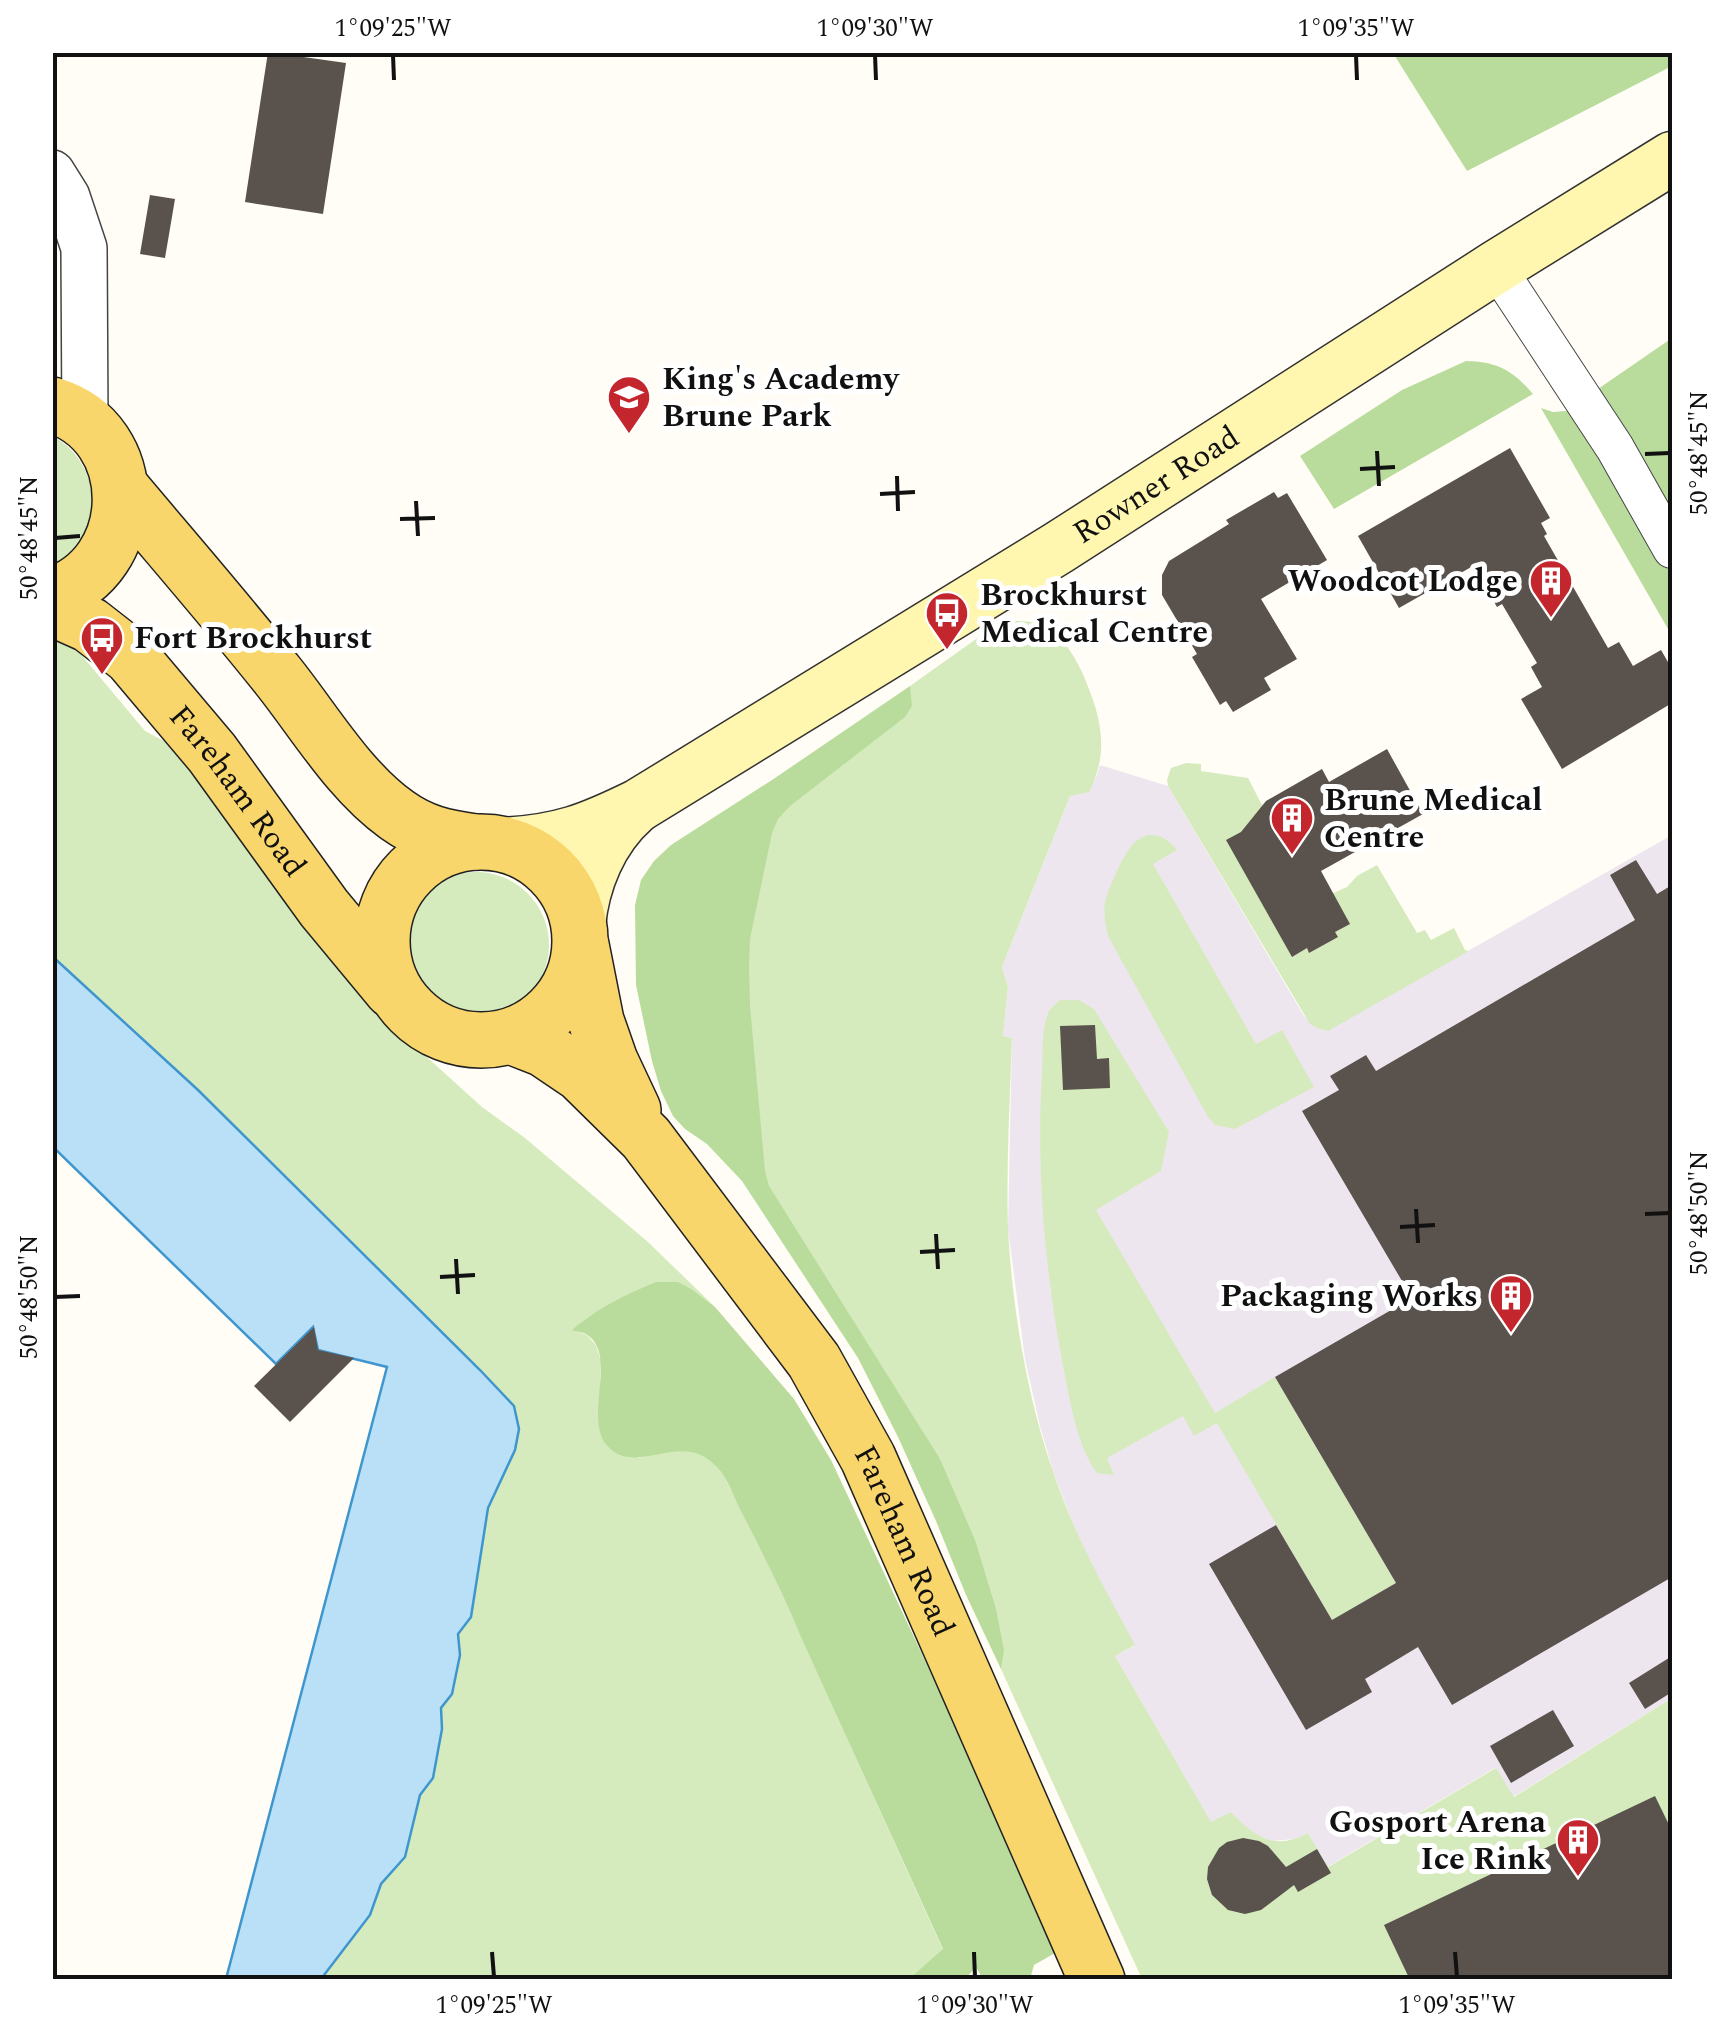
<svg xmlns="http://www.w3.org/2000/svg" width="1725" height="2032" viewBox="0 0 1725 2032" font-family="Spectral,serif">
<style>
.industrial{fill:#eee6ef}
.green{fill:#d5ebbd}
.forest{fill:#b9dc9c}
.water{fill:#b9e0f7;stroke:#3f96cf;stroke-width:2.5}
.building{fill:#5a524d}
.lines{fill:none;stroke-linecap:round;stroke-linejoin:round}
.minor-casing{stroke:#444;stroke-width:40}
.tertiary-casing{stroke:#444;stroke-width:48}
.secondary-casing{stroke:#333;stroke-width:55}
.primary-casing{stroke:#222;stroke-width:58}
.minor{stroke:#fff;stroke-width:38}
.tertiary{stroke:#fff;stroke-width:45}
.secondary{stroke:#fff6b0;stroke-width:52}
.primary{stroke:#f9d66b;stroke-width:55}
.ticks{fill:none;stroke:#111;stroke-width:4}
.labels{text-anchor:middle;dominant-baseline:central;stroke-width:10;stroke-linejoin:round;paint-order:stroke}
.poi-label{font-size:32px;font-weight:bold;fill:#111;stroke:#fff;text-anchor:start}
.street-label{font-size:32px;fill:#111;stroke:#fff}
.neatline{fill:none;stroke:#111;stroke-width:4}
.ticks-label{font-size:25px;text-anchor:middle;fill:#111}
</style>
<rect width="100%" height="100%" fill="#fffdf5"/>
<!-- industrial -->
<path class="industrial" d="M 1100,765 L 1168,786 L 1304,1016 L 1319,1029 L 1327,1031 L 1672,835 L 1672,1698 L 1513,1797 L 1495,1768 L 1327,1867 L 1308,1833 L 1296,1839 L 1271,1841 L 1258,1836 L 1248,1830 L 1231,1812 L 1211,1823 L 1115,1656 L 1134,1646 L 1087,1555 L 1070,1516 L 1053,1471 L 1040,1426 L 1025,1359 L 1008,1229 L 1012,1038 L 1003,1036 L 1008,987 L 1002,967 L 1070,796 L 1096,778 Z"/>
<!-- green -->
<path class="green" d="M 52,436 C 103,461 110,544 52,566 Z
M 1010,621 C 1021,621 1032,621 1042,625 C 1061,634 1073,653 1082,672 C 1100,714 1111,749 1089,792 L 1070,796 L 1002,967 L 1008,987 L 1003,1036 L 1012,1038 C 1010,1101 1006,1165 1008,1228 C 1012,1307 1027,1398 1054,1474 C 1074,1534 1105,1589 1135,1645 L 1115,1656 L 1211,1822 L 1231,1812 C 1255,1837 1274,1851 1308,1833 L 1328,1867 L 1496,1768 L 1514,1797 L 1672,1698 L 1672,1979 L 1142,1979 L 1001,1669 L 980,1560 L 755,1178 L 741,936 L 767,816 L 910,686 L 986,632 Z
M 52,629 L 68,639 L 145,731 L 190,755 L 398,1031 L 482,1107 L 525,1138 L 648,1242 L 715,1307 L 693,1290 L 573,1330 L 587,1335 L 596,1345 L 601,1361 L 600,1381 L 638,1458 L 667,1451 L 690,1450 L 709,1457 L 724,1476 L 766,1559 L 943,1950 L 909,1979 L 321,1979 L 370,1915 L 381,1884 L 405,1857 L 420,1795 L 433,1778 L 442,1729 L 441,1708 L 460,1655 L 458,1634 L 471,1616 L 488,1508 L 515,1450 L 519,1428 L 514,1406 L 198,1090 L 53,956 Z
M 1186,763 L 1201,764 L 1201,771 L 1248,778 L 1274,828 L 1331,894 L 1347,887 L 1357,876 L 1377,865 L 1417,933 L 1425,930 L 1431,940 L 1454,928 L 1465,950 L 1469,951 L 1328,1031 L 1319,1029 L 1310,1024 L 1168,786 L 1167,780 L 1171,768 Z
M 1148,835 C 1162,835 1168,839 1177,850 L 1153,864 L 1256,1044 L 1282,1030 L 1314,1087 L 1235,1129 L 1215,1125 L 1208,1117 L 1108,936 C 1106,925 1103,914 1105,903 C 1108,889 1124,852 1134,843 C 1138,839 1143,837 1148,835 Z
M403 945a73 73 0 1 1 146 0a73 73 0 1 1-146 0Z
M 1060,1000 L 1079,1000 L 1094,1009 L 1169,1132 L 1161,1171 L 1096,1210 L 1215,1413 L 1275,1377 L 1396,1583 L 1356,1606 L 1339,1632 L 1217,1423 L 1194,1436 L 1183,1416 L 1107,1458 L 1114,1475 L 1097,1473 C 1077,1446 1071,1405 1064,1371 C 1045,1273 1036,1172 1042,1072 C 1043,1054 1041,1028 1049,1011 C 1052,1007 1056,1003 1060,1000 Z"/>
<!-- forest -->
<path class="forest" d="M 1672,52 L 1672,66 L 1467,171 L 1393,53 Z
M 1672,338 L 1672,636 L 1541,408 L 1553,412 L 1566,411 Z
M 1466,361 C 1498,362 1512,370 1533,394 L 1334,509 L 1300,456 L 1402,390 Z
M 910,686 L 912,706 L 905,717 L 790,806 L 778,819 L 772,833 L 750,939 L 749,968 L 750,1006 L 765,1171 L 769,1186 L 940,1459 L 975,1540 L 996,1609 L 1004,1650 L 1001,1669 L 966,1595 L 936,1521 L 898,1437 L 858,1358 L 742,1181 L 707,1144 L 685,1129 L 673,1116 L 661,1091 L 652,1061 L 636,985 L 635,905 L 641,880 L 654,861 L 671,845 L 775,778 Z
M 656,1282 L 678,1282 L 693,1290 L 715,1307 L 794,1399 L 831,1460 L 1026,1876 L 1055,1953 L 1034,1965 L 1030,1979 L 983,1979 L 976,1967 L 965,1979 L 909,1979 L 943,1949 C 896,1845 848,1741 801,1637 C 783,1595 763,1553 742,1513 C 735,1500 730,1484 721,1472 C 684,1422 635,1483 605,1443 C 585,1414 618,1353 586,1334 C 582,1332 577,1332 572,1330 C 600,1307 622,1296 656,1282 Z"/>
<!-- water -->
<path class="water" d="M 52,956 L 198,1090 L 480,1370 L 514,1406 L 519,1429 L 515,1450 L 488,1508 L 471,1617 L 458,1634 L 460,1655 L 452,1694 L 441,1708 L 442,1729 L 433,1778 L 420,1795 L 405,1857 L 381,1884 L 370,1915 L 321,1979 L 226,1979 L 387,1367 L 318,1350 L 313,1327 L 276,1364 L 53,1147 Z"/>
<!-- building -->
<path class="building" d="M 268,52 L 346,63 L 323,214 L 245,202 Z
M 150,195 L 175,199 L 165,258 L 140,254 Z
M 1510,448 L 1550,518 L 1541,523 L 1547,534 L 1544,536 L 1608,648 L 1619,642 L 1633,666 L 1661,650 L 1672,669 L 1672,703 L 1562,769 L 1521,699 L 1542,687 L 1531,667 L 1537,663 L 1502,604 L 1497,607 L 1473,566 L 1399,608 L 1358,536 Z
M 1274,492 L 1278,498 L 1287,493 L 1327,560 L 1261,599 L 1297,659 L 1264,678 L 1271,690 L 1233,712 L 1226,701 L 1220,705 L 1192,657 L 1197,654 L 1162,595 L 1162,575 L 1169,561 L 1229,524 L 1226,520 Z
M 1387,749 L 1423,814 L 1321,871 L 1350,924 L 1335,932 L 1338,937 L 1309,953 L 1307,948 L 1292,957 L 1226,840 L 1241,832 L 1266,801 L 1322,769 L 1329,782 Z
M 1636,860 L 1657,894 L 1672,885 L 1672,1577 L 1452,1705 L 1418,1647 L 1365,1679 L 1372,1692 L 1306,1730 L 1209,1564 L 1276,1525 L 1332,1620 L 1396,1583 L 1275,1377 L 1412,1298 L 1302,1111 L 1339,1090 L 1330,1076 L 1366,1055 L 1376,1071 L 1635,920 L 1610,875 Z
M 1095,1025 L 1097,1059 L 1109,1058 L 1110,1088 L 1063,1090 L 1060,1026 Z
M 314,1327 L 318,1350 L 354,1358 L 290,1422 L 254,1386 Z
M 1672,1656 L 1672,1692 L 1645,1709 L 1629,1683 Z
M 1553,1710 L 1574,1746 L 1511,1783 L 1490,1746 Z
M 1655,1796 L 1672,1831 L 1672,1980 L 1410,1980 L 1384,1925 Z
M 1243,1838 L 1259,1841 L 1268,1846 L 1286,1867 L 1317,1849 L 1331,1873 L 1298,1892 L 1294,1885 L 1261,1910 L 1245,1914 L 1228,1910 L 1212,1895 L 1207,1879 L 1208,1867 L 1219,1848 L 1227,1842 Z"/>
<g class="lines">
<!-- minor casing -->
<g class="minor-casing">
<path id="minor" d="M 1496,267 L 1615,448 L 1672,549"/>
</g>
<!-- tertiary casing -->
<g class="tertiary-casing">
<path id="tertiary" d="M 52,173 L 67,197 L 84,248 L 85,423"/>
</g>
<!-- secondary casing -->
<g class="secondary-casing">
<g id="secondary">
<path id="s1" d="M 502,844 C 560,841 588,830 639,805 L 1058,548 L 1496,267 L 1672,158"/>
<path d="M 579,925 C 583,882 601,838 634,809"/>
</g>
</g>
<!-- primary casing -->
<g class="primary-casing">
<g id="primary">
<path d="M 52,405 C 144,432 142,567 52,595"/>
<path d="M 121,488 C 173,550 227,612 278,676 C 314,721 349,781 397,815 C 422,833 445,838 475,842"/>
<path id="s2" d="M 52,608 L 90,625 L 131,657 L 212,753 L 324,908 L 392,990"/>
<circle cx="481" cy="941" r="99"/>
<path d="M 581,945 L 596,1021 L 610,1061 L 633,1110"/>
<path id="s3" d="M 511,1036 L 544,1049 L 581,1074 L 646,1138 L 814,1361 L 868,1458 L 1097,1980"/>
</g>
</g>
<!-- minor -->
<use href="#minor" class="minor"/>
<!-- tertiary -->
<use href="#tertiary" class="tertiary"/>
<!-- secondary -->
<use href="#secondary" class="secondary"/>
<!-- primary -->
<use href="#primary" class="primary"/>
</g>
<!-- ticks -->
<path class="ticks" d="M 393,55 L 394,80M 875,55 L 876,80M 1356,55 L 1357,80M 1377,451 L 1379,486M 1645,454 L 1670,453M 1360,469 L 1395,467M 897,476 L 898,511M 880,494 L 915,492M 416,501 L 418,536M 400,519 L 435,518M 55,538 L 80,536M 1416,1209 L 1418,1243M 1645,1214 L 1670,1213M 1400,1227 L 1435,1225M 936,1234 L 938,1269M 920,1252 L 955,1250M 456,1259 L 458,1294M 440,1277 L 475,1275M 55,1297 L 80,1296M 492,1952 L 494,1977M 974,1952 L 975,1977M 1455,1952 L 1457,1977"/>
<!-- icons -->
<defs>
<g id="school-pin" transform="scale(2.25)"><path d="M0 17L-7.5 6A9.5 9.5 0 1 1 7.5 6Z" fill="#c4262e" stroke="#fff"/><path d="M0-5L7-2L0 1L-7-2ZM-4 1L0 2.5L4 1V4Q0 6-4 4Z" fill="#fff"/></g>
<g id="building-pin" transform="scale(2.25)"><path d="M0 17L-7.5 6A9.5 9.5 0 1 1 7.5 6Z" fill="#c4262e" stroke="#fff"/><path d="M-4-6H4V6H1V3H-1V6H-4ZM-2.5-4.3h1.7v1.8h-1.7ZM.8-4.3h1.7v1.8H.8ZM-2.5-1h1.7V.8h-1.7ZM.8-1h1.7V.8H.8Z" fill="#fff"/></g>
<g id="bus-pin" transform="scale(2.25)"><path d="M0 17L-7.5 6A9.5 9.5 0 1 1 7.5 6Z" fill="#c4262e" stroke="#fff"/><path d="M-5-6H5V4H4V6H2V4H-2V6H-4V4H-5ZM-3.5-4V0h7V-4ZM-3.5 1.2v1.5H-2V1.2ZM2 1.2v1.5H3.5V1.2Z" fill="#fff"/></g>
</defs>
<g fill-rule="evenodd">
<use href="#school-pin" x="629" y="397"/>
<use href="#building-pin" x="1551" y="581"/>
<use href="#bus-pin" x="947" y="613"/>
<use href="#bus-pin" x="102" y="638"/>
<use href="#building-pin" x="1292" y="818"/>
<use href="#building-pin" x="1511" y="1296"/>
<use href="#building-pin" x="1578" y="1840"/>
</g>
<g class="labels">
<!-- poi labels -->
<g class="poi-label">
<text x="662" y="379">King's Academy<tspan x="662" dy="37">Brune Park</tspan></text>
<text x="1518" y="581" text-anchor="end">Woodcot Lodge</text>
<text x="980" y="595">Brockhurst<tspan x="980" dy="37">Medical Centre</tspan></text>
<text x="134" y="638">Fort Brockhurst</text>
<text x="1324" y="800">Brune Medical<tspan x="1324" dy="37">Centre</tspan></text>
<text x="1478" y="1296" text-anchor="end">Packaging Works</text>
<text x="1546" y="1822" text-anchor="end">Gosport Arena<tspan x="1546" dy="37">Ice Rink</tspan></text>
</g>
<!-- street labels -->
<g class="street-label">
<text stroke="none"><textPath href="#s1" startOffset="752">Rowner Road</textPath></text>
<text stroke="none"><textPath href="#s2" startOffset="265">Fareham Road</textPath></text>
<text stroke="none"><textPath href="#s3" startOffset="652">Fareham Road</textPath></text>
</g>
</g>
<!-- border -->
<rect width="1725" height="2032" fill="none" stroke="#ffffff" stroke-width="110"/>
<rect x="55" y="55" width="1615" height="1922" class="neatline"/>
<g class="ticks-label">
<text x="393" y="36">1°09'25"W</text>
<text x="875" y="36">1°09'30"W</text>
<text x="1356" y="36">1°09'35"W</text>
<text transform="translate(1698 453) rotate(-90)" y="9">50°48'45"N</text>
<text transform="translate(28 538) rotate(-90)" y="9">50°48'45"N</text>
<text transform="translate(1698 1213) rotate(-90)" y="9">50°48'50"N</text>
<text transform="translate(28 1297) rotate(-90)" y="9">50°48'50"N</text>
<text x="494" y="2013">1°09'25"W</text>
<text x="975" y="2013">1°09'30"W</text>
<text x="1457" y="2013">1°09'35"W</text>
</g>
</svg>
